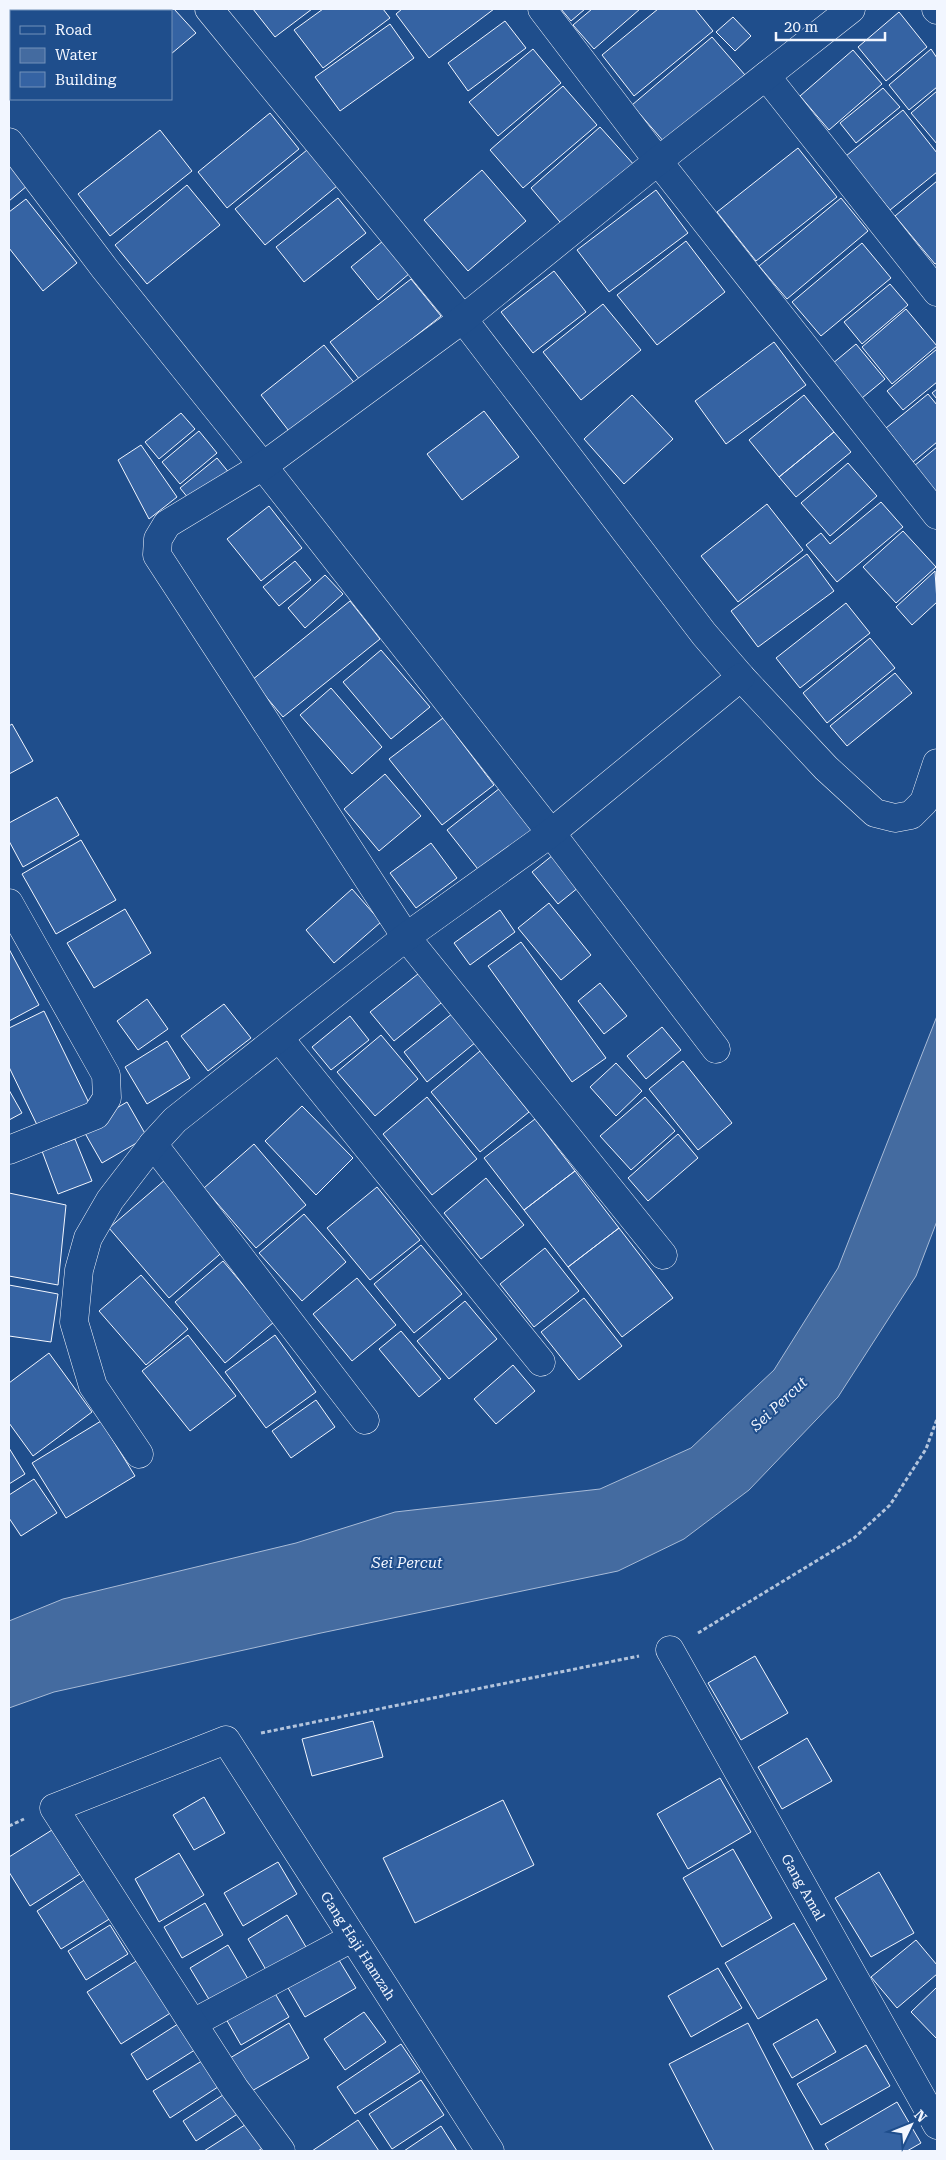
<svg xmlns="http://www.w3.org/2000/svg" width="946" height="2160" viewBox="0 0 946 2160" font-family="'Roboto Serif',serif">
<style>
.water{fill:#446ba0;stroke:#a8bbd7}
.building{fill:#3563a3;stroke:#f2f6ff}
.lines{fill:none;stroke-linecap:round;stroke-linejoin:round}
.minor-casing{stroke:#f2f6ff;stroke-width:29}
.path{stroke:#b3c4dc;stroke-width:3;stroke-dasharray:4 2.5;stroke-linecap:butt}
.minor{stroke:#1f4e8c;stroke-width:28}
.labels{text-anchor:middle;dominant-baseline:central;stroke-width:4;stroke-linejoin:round;paint-order:stroke}
.street-label{font-size:14px;fill:#f2f6ff;stroke:#1f4e8c}
.water-label{font-size:15px;font-style:italic;fill:#f2f6ff;stroke:#1f4e8c}
</style>
<rect width="100%" height="100%" fill="#1f4e8c"/>
<!-- water -->
<path class="water" d="M 937,1016 L 937,1221 L 916,1276 L 838,1397 L 749,1490 L 684,1539 L 618,1571 L 321,1633 L 54,1692 L 9,1708 L 9,1621 L 63,1599 L 296,1543 L 395,1512 L 600,1489 L 691,1448 L 774,1370 L 838,1268 Z"/>
<!-- building -->
<path class="building" d="M 139,9 L 174,9 L 196,33 L 171,54 L 171,11 L 136,11 Z
M 253,9 L 312,9 L 275,37 Z
M 323,9 L 383,9 L 390,18 L 323,68 L 294,30 Z
M 402,9 L 494,9 L 429,58 L 396,14 Z
M 561,9 L 585,9 L 571,21 Z
M 592,9 L 640,9 L 594,49 L 573,25 Z
M 658,9 L 695,9 L 713,31 L 634,96 L 602,55 Z
M 899,12 L 927,47 L 886,81 L 858,47 Z
M 733,17 L 751,36 L 735,51 L 716,32 Z
M 505,21 L 526,48 L 468,91 L 448,63 Z
M 390,24 L 414,58 L 340,111 L 315,77 Z
M 712,37 L 745,75 L 665,143 L 632,105 Z
M 533,49 L 561,83 L 498,136 L 469,102 Z
M 931,49 L 937,58 L 937,87 L 909,110 L 889,85 Z
M 853,50 L 882,84 L 829,130 L 800,96 Z
M 563,86 L 597,125 L 523,188 L 490,150 Z
M 883,88 L 900,107 L 856,143 L 840,123 Z
M 937,91 L 937,144 L 911,113 Z
M 903,110 L 937,153 L 937,172 L 890,210 L 846,156 Z
M 270,113 L 299,149 L 227,208 L 198,172 Z
M 600,127 L 635,166 L 565,228 L 531,188 Z
M 160,130 L 192,171 L 110,236 L 78,194 Z
M 798,148 L 837,197 L 756,261 L 717,212 Z
M 307,150 L 337,186 L 265,245 L 235,209 Z
M 9,164 L 27,186 L 9,201 Z
M 482,170 L 526,221 L 468,271 L 424,220 Z
M 937,181 L 937,263 L 935,264 L 895,216 Z
M 187,185 L 220,225 L 147,284 L 115,245 Z
M 656,190 L 688,233 L 609,292 L 577,250 Z
M 338,198 L 366,233 L 304,282 L 276,247 Z
M 841,198 L 868,231 L 787,299 L 759,266 Z
M 26,199 L 77,263 L 43,291 L 9,248 L 9,212 Z
M 383,241 L 410,273 L 378,300 L 351,267 Z
M 686,241 L 725,292 L 657,345 L 617,295 Z
M 862,243 L 891,278 L 821,336 L 792,302 Z
M 554,271 L 586,312 L 533,353 L 501,312 Z
M 411,279 L 441,316 L 360,380 L 330,342 Z
M 890,284 L 908,305 L 862,344 L 844,322 Z
M 603,304 L 641,350 L 581,400 L 543,352 Z
M 906,309 L 937,346 L 892,384 L 862,347 Z
M 774,342 L 806,385 L 726,444 L 695,401 Z
M 856,344 L 885,379 L 862,398 L 832,364 Z
M 324,345 L 356,385 L 292,435 L 261,395 Z
M 937,349 L 937,382 L 903,410 L 887,391 Z
M 937,389 L 937,399 L 932,393 Z
M 928,394 L 937,405 L 937,442 L 913,462 L 886,428 Z
M 632,395 L 673,439 L 624,484 L 584,439 Z
M 804,395 L 834,432 L 779,477 L 749,440 Z
M 484,411 L 519,457 L 462,500 L 427,454 Z
M 181,413 L 195,429 L 159,459 L 145,442 Z
M 199,431 L 217,453 L 180,484 L 162,462 Z
M 834,432 L 851,452 L 796,497 L 779,477 Z
M 141,445 L 177,497 L 149,519 L 118,460 Z
M 937,447 L 937,495 L 914,466 Z
M 217,458 L 230,474 L 193,504 L 180,488 Z
M 848,463 L 877,496 L 830,536 L 801,503 Z
M 881,502 L 903,527 L 837,582 L 806,545 L 821,533 L 830,544 Z
M 767,504 L 803,550 L 738,602 L 701,556 Z
M 269,506 L 302,548 L 261,581 L 227,539 Z
M 903,531 L 936,567 L 896,603 L 863,567 Z
M 807,554 L 834,591 L 758,647 L 731,611 Z
M 295,561 L 311,580 L 279,606 L 263,587 Z
M 935,571 L 937,602 L 912,625 L 896,607 Z
M 325,575 L 343,594 L 305,628 L 288,608 Z
M 350,601 L 380,639 L 283,717 L 252,680 Z
M 846,603 L 870,633 L 800,688 L 776,658 Z
M 870,638 L 895,668 L 827,723 L 803,693 Z
M 381,650 L 430,707 L 391,739 L 343,682 Z
M 895,673 L 912,693 L 847,746 L 830,726 Z
M 331,688 L 382,747 L 352,774 L 300,715 Z
M 443,718 L 494,785 L 442,825 L 389,759 Z
M 12,724 L 33,761 L 9,774 L 9,726 Z
M 385,774 L 421,816 L 379,851 L 344,809 Z
M 500,788 L 534,830 L 481,873 L 447,830 Z
M 57,797 L 79,835 L 23,867 L 9,841 L 9,823 Z
M 81,840 L 116,900 L 56,934 L 22,874 Z
M 431,843 L 457,878 L 416,908 L 390,873 Z
M 553,855 L 579,887 L 558,904 L 532,872 Z
M 352,889 L 381,922 L 334,963 L 306,930 Z
M 549,903 L 591,955 L 561,980 L 518,928 Z
M 125,909 L 151,953 L 94,988 L 67,943 Z
M 500,910 L 515,932 L 470,965 L 454,943 Z
M 521,942 L 606,1058 L 572,1082 L 488,966 Z
M 9,949 L 39,1005 L 9,1021 Z
M 423,970 L 446,999 L 394,1041 L 370,1012 Z
M 600,983 L 627,1016 L 604,1034 L 578,1001 Z
M 147,999 L 168,1029 L 138,1050 L 117,1021 Z
M 224,1004 L 251,1038 L 208,1071 L 181,1036 Z
M 44,1011 L 89,1103 L 38,1127 L 9,1067 L 9,1028 Z
M 453,1013 L 476,1042 L 427,1082 L 404,1052 Z
M 350,1016 L 369,1040 L 331,1070 L 312,1047 Z
M 662,1027 L 681,1050 L 646,1079 L 627,1056 Z
M 381,1035 L 418,1079 L 375,1116 L 337,1072 Z
M 167,1041 L 190,1078 L 147,1104 L 125,1067 Z
M 480,1051 L 529,1112 L 480,1152 L 431,1092 Z
M 683,1061 L 732,1123 L 698,1150 L 649,1089 Z
M 616,1063 L 642,1091 L 616,1116 L 590,1087 Z
M 9,1090 L 22,1113 L 9,1120 Z
M 427,1097 L 477,1159 L 432,1195 L 383,1134 Z
M 645,1097 L 675,1131 L 631,1170 L 600,1136 Z
M 127,1102 L 147,1137 L 102,1163 L 82,1128 Z
M 302,1106 L 353,1158 L 316,1195 L 265,1141 Z
M 535,1119 L 575,1171 L 524,1210 L 484,1158 Z
M 678,1134 L 698,1158 L 648,1201 L 628,1178 Z
M 75,1139 L 92,1181 L 58,1194 L 42,1151 Z
M 254,1144 L 306,1205 L 256,1248 L 204,1188 Z
M 575,1171 L 619,1228 L 568,1267 L 524,1210 Z
M 486,1178 L 524,1225 L 481,1259 L 444,1213 Z
M 165,1180 L 226,1249 L 169,1298 L 109,1228 Z
M 377,1187 L 420,1240 L 370,1280 L 327,1228 Z
M 9,1193 L 66,1205 L 58,1285 L 9,1276 Z
M 304,1214 L 346,1262 L 302,1301 L 259,1253 Z
M 619,1228 L 673,1298 L 622,1337 L 568,1267 Z
M 421,1245 L 462,1294 L 414,1333 L 374,1284 Z
M 545,1248 L 579,1291 L 534,1327 L 500,1284 Z
M 223,1261 L 274,1322 L 225,1363 L 175,1302 Z
M 141,1275 L 188,1329 L 146,1365 L 99,1311 Z
M 357,1278 L 396,1325 L 352,1361 L 313,1314 Z
M 9,1285 L 58,1294 L 51,1342 L 9,1336 Z
M 584,1298 L 622,1346 L 579,1380 L 541,1332 Z
M 465,1301 L 497,1339 L 449,1379 L 417,1341 Z
M 401,1331 L 441,1379 L 419,1397 L 379,1349 Z
M 188,1335 L 236,1396 L 190,1431 L 142,1371 Z
M 275,1335 L 316,1392 L 266,1428 L 225,1372 Z
M 49,1353 L 92,1412 L 33,1456 L 9,1423 L 9,1383 Z
M 513,1365 L 535,1391 L 496,1424 L 474,1399 Z
M 316,1400 L 335,1427 L 291,1458 L 272,1431 Z
M 101,1421 L 135,1476 L 66,1518 L 32,1463 Z
M 9,1448 L 25,1474 L 9,1484 Z
M 34,1479 L 57,1513 L 21,1536 L 9,1518 L 9,1495 Z
M 755,1656 L 788,1713 L 741,1740 L 708,1683 Z
M 373,1721 L 383,1757 L 312,1776 L 302,1739 Z
M 807,1738 L 832,1781 L 782,1809 L 758,1767 Z
M 720,1778 L 751,1832 L 688,1869 L 657,1814 Z
M 204,1797 L 225,1833 L 194,1850 L 173,1815 Z
M 503,1800 L 534,1865 L 415,1923 L 383,1858 Z
M 52,1830 L 80,1874 L 30,1906 L 9,1872 L 9,1857 Z
M 733,1849 L 772,1918 L 722,1947 L 683,1878 Z
M 179,1853 L 204,1895 L 159,1922 L 135,1879 Z
M 278,1862 L 297,1894 L 243,1926 L 224,1893 Z
M 879,1872 L 914,1933 L 871,1957 L 835,1898 Z
M 86,1879 L 111,1918 L 61,1949 L 37,1911 Z
M 205,1903 L 223,1935 L 182,1958 L 164,1927 Z
M 287,1915 L 309,1952 L 269,1975 L 248,1939 Z
M 794,1923 L 827,1979 L 758,2019 L 725,1963 Z
M 110,1925 L 128,1954 L 86,1980 L 68,1951 Z
M 916,1940 L 937,1965 L 937,1974 L 897,2008 L 871,1977 Z
M 228,1945 L 248,1979 L 210,2001 L 190,1968 Z
M 334,1952 L 356,1988 L 305,2017 L 284,1981 Z
M 138,1960 L 172,2012 L 121,2044 L 87,1992 Z
M 718,1968 L 742,2008 L 691,2037 L 668,1996 Z
M 270,1985 L 289,2017 L 241,2045 L 222,2012 Z
M 937,1987 L 937,2039 L 911,2012 Z
M 364,2012 L 386,2042 L 345,2070 L 324,2039 Z
M 817,2019 L 836,2052 L 792,2078 L 773,2044 Z
M 181,2022 L 198,2048 L 147,2080 L 131,2054 Z
M 289,2023 L 309,2058 L 250,2092 L 230,2058 Z
M 748,2023 L 814,2151 L 714,2151 L 669,2064 Z
M 401,2044 L 420,2072 L 355,2114 L 337,2087 Z
M 866,2045 L 890,2086 L 821,2125 L 797,2084 Z
M 205,2059 L 221,2085 L 170,2118 L 153,2091 Z
M 421,2080 L 444,2115 L 392,2149 L 369,2114 Z
M 226,2093 L 239,2113 L 196,2141 L 183,2121 Z
M 897,2102 L 921,2143 L 907,2151 L 829,2151 L 825,2144 Z
M 358,2120 L 379,2151 L 312,2151 Z
M 248,2123 L 264,2147 L 258,2151 L 204,2151 Z
M 441,2126 L 457,2151 L 404,2151 Z"/>
<g class="lines">
<!-- minor casing -->
<g class="minor-casing">
<g id="minor">
<path d="M 209,9 L 463,319 L 704,634 L 741,677 L 826,768 L 875,813 L 895,818 L 911,815 L 924,802 L 937,763"/>
<path d="M 542,9 L 658,161 L 937,515"/>
<path d="M 936,9 L 937,10"/>
<path d="M 766,76 L 937,292"/>
<path d="M 9,142 L 105,269 L 263,466 L 551,833 L 716,1049"/>
<path d="M 9,903 L 106,1075 L 107,1098 L 96,1115 L 9,1150"/>
<path d="M 280,1039 L 541,1362"/>
<path d="M 153,1144 L 365,1420"/>
<path d="M 663,1255 L 406,937 L 157,555 L 158,539 L 167,524 L 263,466 L 463,319 L 658,161 L 851,9"/>
<path d="M 139,1454 L 93,1386 L 74,1322 L 79,1270 L 88,1238 L 110,1200 L 153,1144 L 175,1120 L 406,937 L 551,833 L 741,677"/>
<path id="s1" d="M 670,1650 L 937,2125"/>
<path d="M 193,2023 L 352,1938"/>
<path id="s2" d="M 281,2151 L 235,2089 L 54,1808 L 226,1740 L 490,2151"/>
</g>
</g>
<!-- path -->
<path class="path" d="M 698,1633 L 854,1538 L 890,1505 L 926,1449 L 937,1419
M 261,1733 L 639,1656
M 9,1826 L 24,1819"/>
<!-- minor -->
<use href="#minor" class="minor"/>
</g>
<g class="labels">
<!-- street labels -->
<g class="street-label">
<text stroke="none"><textPath href="#s1" startOffset="272">Gang Amal</textPath></text>
<text stroke="none"><textPath href="#s2" startOffset="841">Gang Haji Hamzah</textPath></text>
</g>
<!-- water labels -->
<g class="water-label">
<text transform="translate(779 1404) rotate(-43)">Sei Percut</text>
<text x="407" y="1563">Sei Percut</text>
</g>
</g>
<!-- border -->
<rect width="946" height="2160" fill="none" stroke="#f2f6ff" stroke-width="20"/>
<!-- legend -->
<rect x="10" y="10" width="162" height="90" fill="#1f4e8c" stroke="#7391ba"/>
<rect x="20" y="26" width="25" height="8" fill="#1f4e8c" stroke="#7391ba"/>
<text x="55" y="35" font-size="15" fill="#f2f6ff">Road</text>
<rect x="20" y="48" width="25" height="15" fill="#446ba0" stroke="#7391ba"/>
<text x="55" y="60" font-size="15" fill="#f2f6ff">Water</text>
<rect x="20" y="72" width="25" height="15" fill="#3563a3" stroke="#7391ba"/>
<text x="55" y="85" font-size="15" fill="#f2f6ff">Building</text>
<!-- north arrow -->
<g transform="translate(911 2125) rotate(47)" stroke="#1f4e8c" stroke-width="4" paint-order="stroke">
<path d="M0-4L9 19L0 12L-9 19Z" fill="#f2f6ff"/>
<text y="-8" font-size="14" font-weight="bold" text-anchor="middle" fill="#f2f6ff">N</text>
</g>
<!-- scale -->
<path d="M776 32v8h109v-8" fill="none" stroke="#f2f6ff" stroke-width="2.5"/>
<text x="784" y="32" font-size="15" fill="#f2f6ff" stroke="#1f4e8c" stroke-width="4" paint-order="stroke">20 m</text>
</svg>
